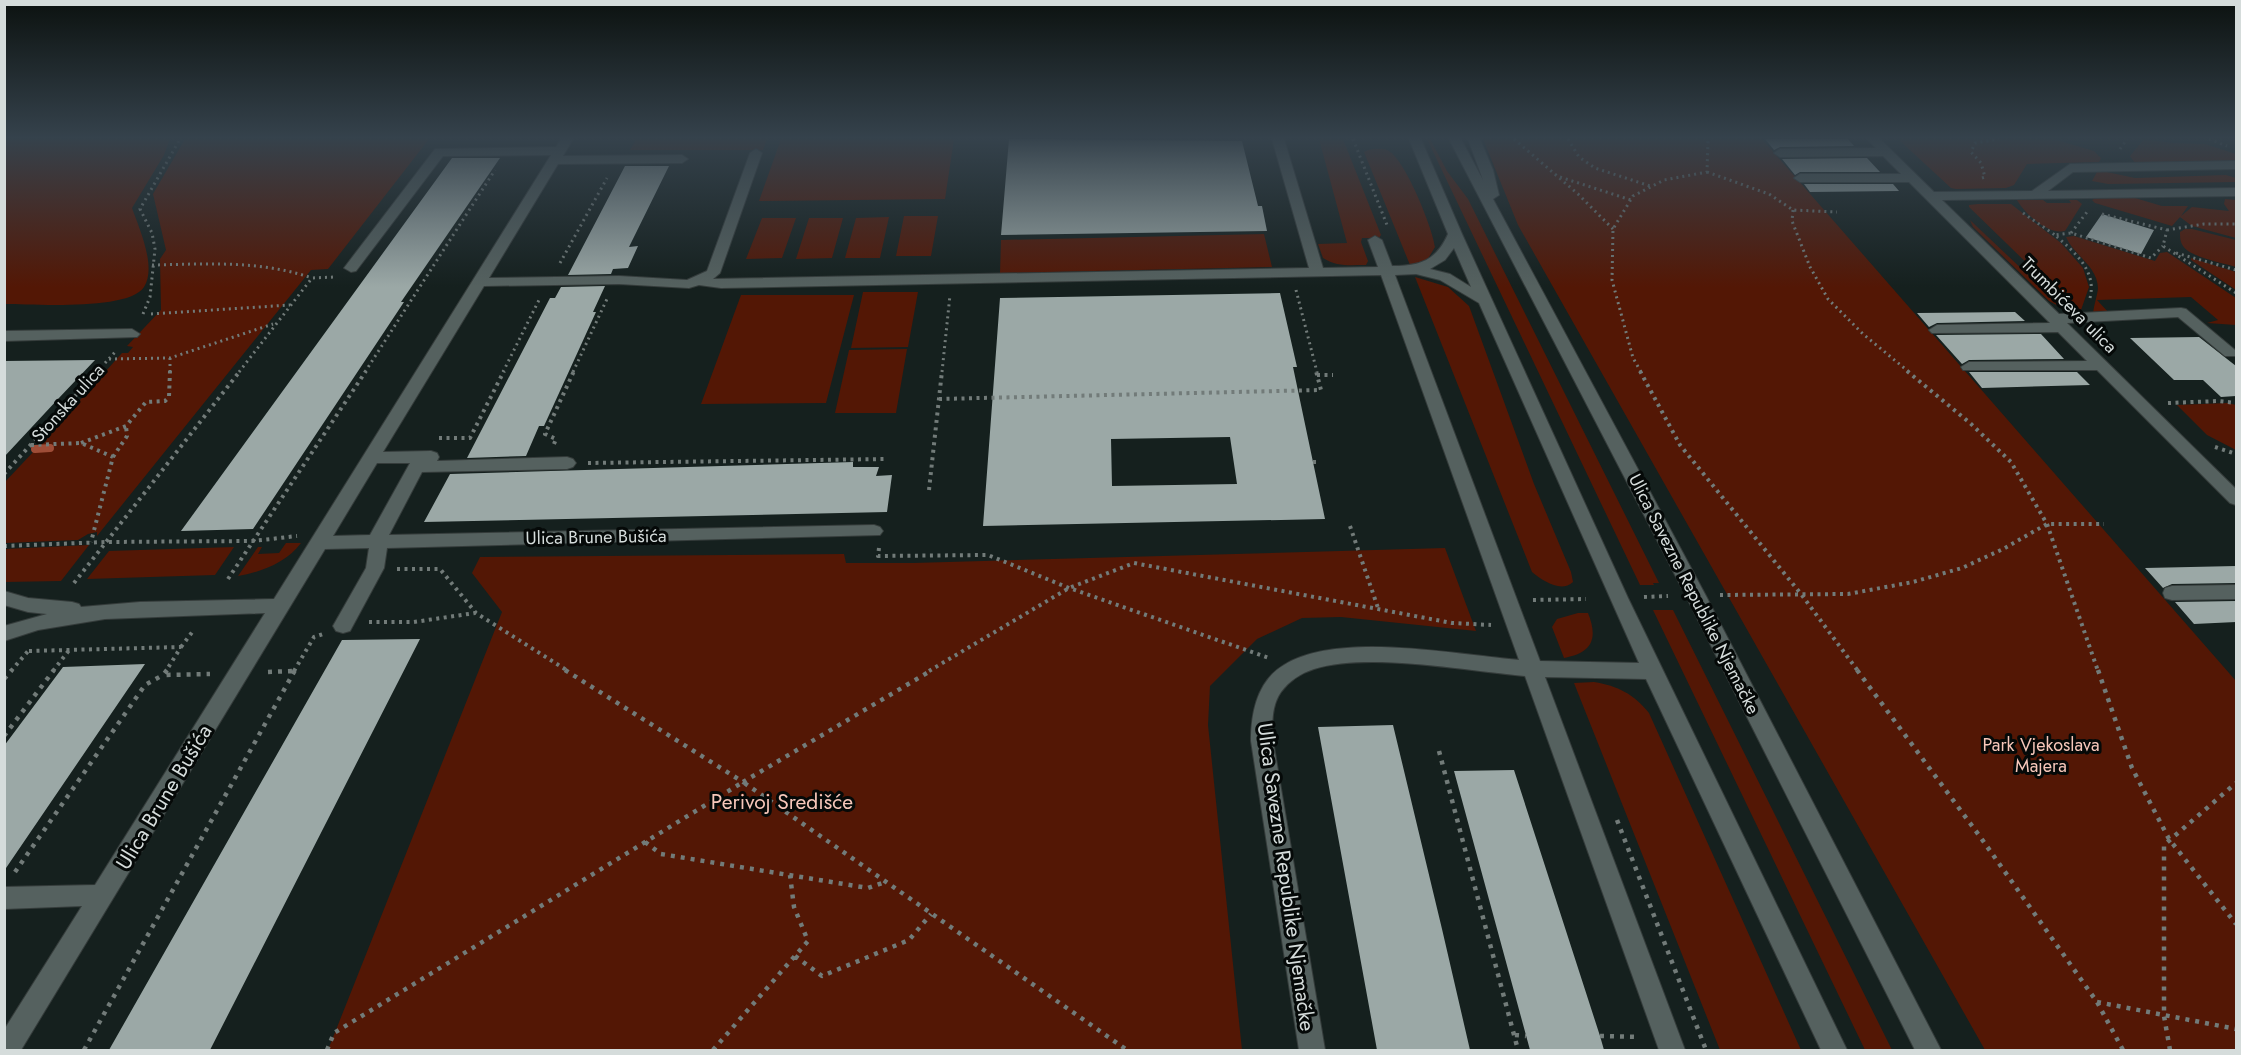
<svg xmlns="http://www.w3.org/2000/svg" width="2241" height="1055" viewBox="0 0 2241 1055" font-family="Jost,sans-serif">
<style>
.green{fill:#531705}
.lines{fill:none;stroke-linecap:round;stroke-linejoin:round}
.stream{stroke:#9f4d37;stroke-width:8}
.building{fill:#9ba8a6;fill-rule:evenodd}
.minor-casing{stroke:#353c3b;stroke-width:2}
.path-far2{stroke:#727b79;stroke-width:3;stroke-dasharray:2 4;stroke-linecap:butt}
.path-far1{stroke:#727b79;stroke-width:4;stroke-dasharray:3 4.5;stroke-linecap:butt}
.path{stroke:#727b79;stroke-width:4.5;stroke-dasharray:4 6;stroke-linecap:butt}
.minor{fill:#55615f;fill-rule:evenodd}
.labels{text-anchor:middle;dominant-baseline:central;stroke-width:6;stroke-linejoin:round;paint-order:stroke}
.street-label{font-size:18px;fill:#d5dcdb;stroke:#050908}
.park-label{font-size:18px;fill:#f7c7ba;stroke:#050908}
.near-street-label{font-size:21px;fill:#d5dcdb;stroke:#050908}
.near-park-label{font-size:21px;fill:#f7c7ba;stroke:#050908}
</style>
<rect width="100%" height="100%" fill="#15201e"/>
<!-- green -->
<path class="green" d="M 5,139 L 170,139 L 164,155 L 132,208 C 139,228 157,267 144,287 C 129,311 32,304 5,304 Z
M 185,139 L 429,139 L 328,269 L 311,270 L 97,536 L 97,532 L 88,534 L 78,540 L 5,543 L 4,483 L 36,449 L 50,450 L 53,447 L 38,447 L 122,353 L 128,353 L 133,347 L 127,346 L 161,310 L 160,259 L 166,250 L 153,194 Z
M 636,139 L 767,139 L 763,150 L 630,150 Z
M 781,139 L 954,139 L 945,199 L 759,201 Z
M 1319,139 L 1343,139 L 1381,235 L 1379,238 L 1362,238 L 1361,242 L 1368,261 L 1366,265 C 1349,265 1337,267 1323,258 L 1318,244 L 1347,243 Z
M 1427,139 L 1430,139 L 1447,171 L 1468,199 L 1659,583 L 1653,583 L 1654,585 L 1640,585 Z
M 1483,139 L 1762,139 L 2236,681 L 2236,1050 L 1985,1050 L 1518,225 Z
M 1898,139 L 2053,139 L 2094,151 L 2101,158 L 2099,162 L 2027,164 L 2014,185 L 2006,188 L 1956,189 L 1951,188 Z
M 2144,139 L 2173,143 L 2205,144 L 2236,154 L 2236,161 L 2135,163 L 2130,156 Z
M 1368,150 C 1374,149 1382,148 1387,150 C 1404,156 1433,229 1435,247 L 1426,262 L 1410,265 L 1364,152 Z
M 2102,171 L 2135,178 L 2226,175 L 2236,178 L 2236,182 L 2108,184 L 2092,181 L 2097,172 Z
M 2096,198 L 2135,198 L 2162,206 L 2188,206 L 2181,216 L 2192,207 L 2229,211 L 2224,204 L 2225,199 L 2236,200 L 2236,238 L 2192,226 L 2180,217 L 2172,226 L 2095,203 L 2092,200 Z
M 2017,200 L 2043,200 L 2047,203 L 2071,203 L 2069,200 L 2077,200 L 2082,204 L 2065,231 C 2048,235 2025,214 2017,200 Z
M 1978,204 L 2011,204 L 2061,243 L 2083,268 L 2089,287 L 2081,310 L 2072,307 L 1969,207 L 1969,205 Z
M 904,216 L 938,216 L 931,256 L 896,256 Z
M 889,217 L 880,258 L 845,258 L 856,218 Z
M 762,218 L 796,218 L 782,258 L 746,259 Z
M 809,218 L 843,218 L 832,258 L 796,259 Z
M 1970,220 L 2064,309 L 2049,301 L 1973,227 Z
M 2185,229 L 2192,229 L 2236,240 L 2236,267 C 2223,263 2190,257 2183,246 C 2180,241 2180,237 2180,232 Z
M 1264,234 L 1272,267 L 1000,273 L 1001,240 Z
M 2074,236 L 2155,261 L 2160,253 L 2167,252 L 2236,298 L 2236,325 L 2207,323 L 2218,320 L 2191,297 L 2097,300 L 2109,313 L 2093,313 C 2094,305 2097,296 2098,289 C 2098,266 2074,256 2066,237 Z
M 2191,258 L 2236,272 L 2236,290 L 2191,260 Z
M 1415,277 L 1448,287 L 1469,306 L 1534,484 L 1571,572 L 1573,582 C 1561,593 1543,581 1532,572 Z
M 863,292 L 918,292 L 908,347 L 851,348 Z
M 741,295 L 854,295 L 826,403 L 701,404 Z
M 907,349 L 896,413 L 835,413 L 849,350 Z
M 2228,403 L 2236,405 L 2236,450 L 2207,435 L 2177,405 Z
M 286,543 L 301,543 C 286,563 261,572 238,576 L 258,547 L 262,547 L 258,554 L 279,553 Z
M 89,545 L 61,581 L 5,582 L 5,549 Z
M 234,547 L 215,575 L 87,579 L 109,551 Z
M 1445,548 L 1476,631 L 1341,617 L 1302,618 L 1257,639 L 1210,686 L 1208,725 L 1242,1050 L 328,1050 L 502,612 L 472,573 L 480,557 L 844,554 L 846,563 L 913,563 Z
M 1653,610 L 1673,610 L 1892,1050 L 1865,1050 Z
M 1578,613 L 1588,613 C 1598,638 1593,653 1564,658 L 1552,627 L 1557,619 Z
M 1594,682 C 1618,686 1634,694 1649,713 L 1801,1050 L 1720,1050 L 1574,683 Z"/>
<g class="lines">
<!-- stream -->
<path class="stream" d="M 35,449 L 50,448"/>
</g>
<!-- building -->
<path class="building" d="M 1009,139 L 1242,141 L 1258,206 L 1262,206 L 1267,231 L 1001,235 Z
M 1765,139 L 1848,139 L 1854,146 L 1780,147 L 1774,150 Z
M 452,158 L 500,158 L 401,302 L 404,302 L 253,529 L 181,531 Z
M 1867,158 L 1880,172 L 1800,172 L 1795,175 L 1782,159 Z
M 625,166 L 669,166 L 629,247 L 638,246 L 628,268 L 613,269 L 611,274 L 568,275 Z
M 1804,184 L 1893,184 L 1899,191 L 1810,192 Z
M 2102,214 L 2154,230 L 2141,254 L 2086,237 Z
M 605,286 L 593,312 L 596,312 L 544,426 L 539,426 L 526,456 L 467,458 L 550,298 L 555,298 L 561,287 Z
M 1280,293 L 1297,367 L 1293,367 L 1325,519 L 983,526 L 1000,298 ZM 1230,437 L 1237,484 L 1112,486 L 1111,439 Z
M 2015,312 L 2025,321 L 1937,323 L 1929,327 L 1917,313 Z
M 2041,334 L 2064,359 L 1969,360 L 1962,364 L 1936,335 Z
M 2199,337 L 2236,366 L 2236,396 L 2221,397 L 2203,380 L 2174,380 L 2130,338 Z
M 95,360 L 58,399 L 4,457 L 4,361 Z
M 1969,372 L 2077,372 L 2090,385 L 1982,388 Z
M 853,462 L 853,467 L 879,467 L 876,476 L 892,475 L 887,512 L 424,522 L 450,474 Z
M 2236,566 L 2236,583 L 2172,584 L 2163,588 L 2145,568 Z
M 2236,601 L 2236,622 L 2194,624 L 2175,602 Z
M 420,639 L 210,1050 L 109,1050 L 342,640 Z
M 145,664 L 4,871 L 4,746 L 63,667 Z
M 1393,725 L 1442,929 L 1470,1050 L 1377,1050 L 1318,727 Z
M 1514,770 L 1600,1036 L 1604,1050 L 1530,1050 L 1454,771 Z"/>
<g class="lines">
<!-- minor casing -->
<g class="minor-casing">
<path id="minor" d="M 561,139 L 573,139 L 563,156 L 682,155 L 688,159 L 682,163 L 558,164 L 489,278 L 619,276 L 687,280 L 707,271 L 750,153 L 756,149 L 762,153 L 720,273 L 713,279 L 1309,268 L 1272,139 L 1284,139 L 1323,268 L 1378,267 L 1368,240 L 1375,236 L 1382,240 L 1392,266 C 1420,266 1436,261 1448,234 L 1409,139 L 1421,139 L 1462,234 L 1628,598 L 1847,1050 L 1821,1050 L 1646,679 L 1545,677 L 1685,1050 L 1659,1050 L 1525,676 C 1467,671 1369,652 1314,669 C 1301,673 1289,681 1281,692 C 1271,706 1272,725 1273,741 L 1325,1050 L 1299,1050 L 1251,741 C 1251,713 1257,681 1284,665 C 1339,631 1456,655 1519,660 L 1381,275 L 721,288 L 699,285 L 689,288 L 619,284 L 484,286 L 383,452 L 431,451 L 437,453 L 439,457 L 437,461 L 567,457 L 573,459 L 576,463 L 573,467 L 567,469 L 422,472 L 389,535 L 874,525 L 880,527 L 883,531 L 880,535 L 387,548 L 384,568 L 350,631 L 343,633 L 336,631 L 333,626 L 366,568 L 369,548 L 325,549 L 21,1050 L 4,1050 L 4,1030 L 82,906 L 4,909 L 4,887 L 95,885 L 265,613 L 105,619 L 38,630 L 4,641 L 4,626 L 47,614 L 28,612 L 4,605 L 4,591 L 28,598 L 72,602 L 79,604 L 81,607 L 140,602 L 274,599 L 551,155 L 443,156 L 356,271 L 351,272 L 344,268 L 435,149 L 556,147 ZM 1454,248 L 1471,287 L 1450,274 L 1430,269 L 1445,260 ZM 1416,274 L 1440,280 L 1479,303 L 1639,663 L 1540,661 L 1395,275 ZM 377,463 L 410,463 L 370,535 L 333,536 Z
M 1449,139 L 1461,139 L 1483,180 L 1468,139 L 1480,139 L 1493,170 L 1499,195 L 1493,199 L 1706,596 L 1941,1050 L 1915,1050 L 1686,596 Z
M 1867,139 L 1880,139 L 1934,192 L 2032,191 L 2070,164 L 2236,161 L 2236,169 L 2073,172 L 2048,191 L 2236,188 L 2236,196 L 1942,200 L 2059,314 L 2181,308 L 2186,309 L 2235,350 L 2235,356 L 2225,356 L 2178,317 L 2067,323 L 2236,489 L 2236,505 L 2230,503 L 2097,370 L 1963,370 L 1961,367 L 1969,362 L 2087,361 L 2058,332 L 1932,333 L 1929,330 L 1937,325 L 2050,323 L 1909,182 L 1800,182 L 1794,178 L 1800,174 L 1901,174 L 1883,156 L 1780,157 L 1774,153 L 1780,149 L 1876,148 Z
M 132,329 L 140,334 L 137,337 L 4,341 L 4,331 Z
M 2236,585 L 2236,599 L 2172,600 L 2165,598 L 2163,593 L 2165,588 L 2172,586 Z"/>
</g>
<!-- path-far2 -->
<path class="path-far2" d="M 1353,139 L 1387,225
M 1514,139 L 1578,194 L 1613,229
M 1568,139 L 1579,157 L 1595,168 L 1650,186
M 2209,139 L 2227,146
M 2120,149 L 2127,139
M 1707,172 L 1769,194 L 1793,210 L 1837,212
M 1560,177 L 1631,200
M 1982,178 L 1985,177 L 1981,163 L 1971,152 L 1975,143 L 1999,139
M 1793,210 L 1792,221 L 1810,267 L 1828,299 L 1863,334 L 1909,372
M 2023,213 L 2055,235
M 2102,214 L 2167,230 L 2163,246 L 2236,293
M 2167,230 L 2204,224 L 2236,224
M 2071,233 L 2087,212
M 2176,253 L 2236,270
M 560,263 L 607,178
M 152,265 C 206,264 260,260 312,278
M 1296,290 L 1317,372
M 2090,298 C 2097,270 2074,252 2055,235 L 2071,233 L 2151,258 L 2163,246
M 143,314 L 150,297 L 155,249 L 152,233 L 140,209 L 180,139
M 151,314 L 290,305
M 109,359 L 170,358 L 273,324
M 97,372 L 115,352
M 170,372 L 170,358
M 239,372 L 312,278 L 335,277
M 365,372 L 495,170
M 503,372 L 540,298
M 573,372 L 607,299
M 942,372 L 950,295
M 1641,372 L 1633,358 L 1612,280 L 1613,229 L 1633,196 L 1664,180 L 1707,172 L 1708,139"/>
<!-- path-far1 -->
<path class="path-far1" d="M 1640,371 L 1680,445 L 1801,594 L 1858,671
M 1907,371 L 1970,423 L 2011,462 L 2047,524 L 2098,671
M 1317,375 L 1333,375
M 939,399 L 1321,390 L 1316,371
M 2168,403 L 2218,401 L 2236,403
M 439,438 L 470,438 L 504,371
M 81,443 L 126,426 L 146,402 L 165,401 L 169,397 L 170,371
M 554,444 L 556,439 L 545,434 L 574,371
M 31,445 L 81,443 L 113,457 L 91,542
M 2215,447 L 2236,454
M 113,457 L 127,436 L 126,426
M 1313,462 L 1317,462
M 588,463 L 887,459
M 4,474 L 98,371
M 929,490 L 942,371
M 1350,526 L 1378,608
M 4,546 L 106,542 L 253,541 L 297,536
M 879,548 L 878,556 L 988,555 L 1069,588 L 1269,658
M 397,569 L 440,569 L 476,613 L 568,671
M 228,579 L 366,371
M 74,583 L 240,371
M 1720,595 L 1848,594 L 1913,582 L 1962,568 L 2003,549 L 2047,524 L 2104,524
M 1644,597 L 1668,596
M 1533,600 L 1586,599
M 369,622 L 414,622 L 475,613
M 181,647 L 193,631
M 29,651 L 181,647 L 166,671
M 11,671 L 29,650
M 53,671 L 70,649
M 294,671 L 314,637 L 323,634
M 929,671 L 1069,588 L 1134,563 L 1452,623 L 1491,625"/>
<!-- path -->
<path class="path" d="M 167,670 L 163,675 L 210,674
M 565,670 L 743,782 L 932,670
M 1857,670 L 1981,838 L 2097,1002 L 2123,1050
M 2098,670 L 2132,768 L 2169,839 L 2236,924
M 268,672 L 293,671
M 4,679 L 12,670
M 4,736 L 54,670
M 1439,751 L 1518,1050
M 1617,820 L 1706,1050
M 645,842 L 661,854 L 868,888 L 885,882
M 15,872 L 145,685 L 163,675
M 795,956 L 822,976 L 909,940 L 931,914
M 2097,1002 L 2236,1029
M 1515,1035 L 1526,1036
M 1600,1036 L 1639,1037
M 84,1050 L 295,670
M 327,1050 L 334,1033 L 743,782 L 1127,1050
M 713,1050 L 808,941 L 794,907 L 790,875
M 2170,1050 L 2164,1016 L 2164,845 L 2236,783"/>
<!-- minor -->
<use href="#minor" class="minor"/>
</g>
<!-- sky -->
<linearGradient id="sky" x2="0" y2="1"><stop stop-color="#0c1210"/><stop offset="0.48" stop-color="#35424c"/><stop offset="1" stop-color="#35424c" stop-opacity="0"/></linearGradient>
<rect width="2241" height="287" fill="url(#sky)"/>
<g class="labels">
<!-- street labels -->
<g class="street-label">
<text transform="translate(2069 305) rotate(45)">Trumbićeva ulica</text>
<text transform="translate(68 403) rotate(-48)">Stonska ulica</text>
<text transform="translate(596 537) rotate(-1)">Ulica Brune Bušića</text>
<text transform="translate(1694 594) rotate(63)">Ulica Savezne Republike Njemačke</text>
</g>
<!-- park labels -->
<g class="park-label">
<text x="2041" y="745">Park Vjekoslava<tspan x="2041" dy="21">Majera</tspan></text>
</g>
<!-- near-street labels -->
<g class="near-street-label">
<text transform="translate(164 797) rotate(-59)">Ulica Brune Bušića</text>
<text transform="translate(1286 877) rotate(82)">Ulica Savezne Republike Njemačke</text>
</g>
<!-- near-park labels -->
<g class="near-park-label">
<text x="782" y="802">Perivoj Središće</text>
</g>
</g>
<!-- border -->
<rect width="2241" height="1055" fill="none" stroke="#d5dcdb" stroke-width="12"/>
</svg>
